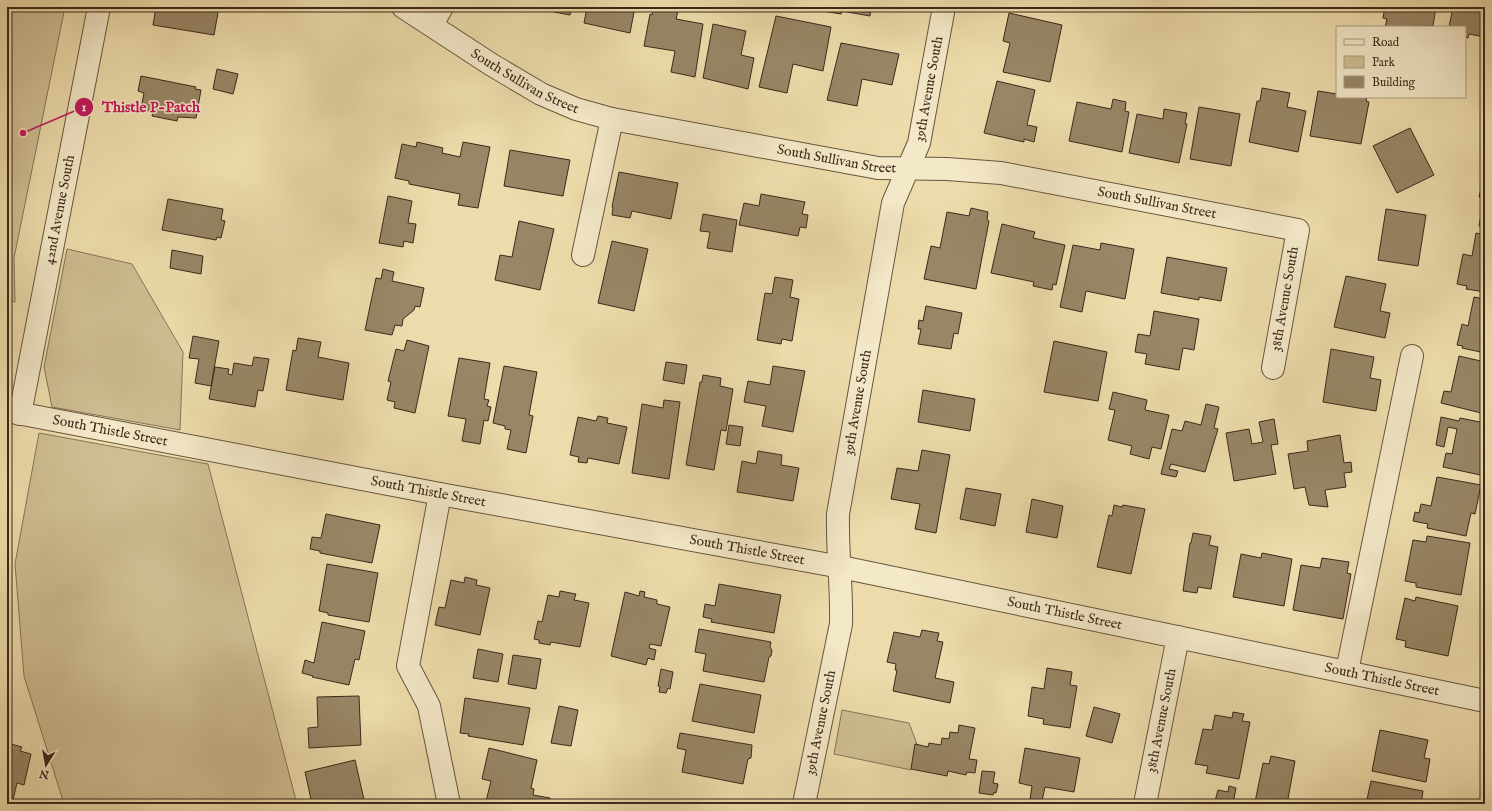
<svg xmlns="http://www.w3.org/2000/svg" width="1492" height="811" viewBox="0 0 1492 811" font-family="'IM FELL English',serif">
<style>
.green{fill:#cfbe93;stroke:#857457}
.building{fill:#988666;stroke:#3b291b}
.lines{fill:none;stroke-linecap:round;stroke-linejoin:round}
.minor-casing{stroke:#68563f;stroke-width:24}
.minor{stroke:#f3e8c8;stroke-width:22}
.labels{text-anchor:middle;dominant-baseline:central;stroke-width:3;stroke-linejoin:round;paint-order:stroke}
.street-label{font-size:14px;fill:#3b291b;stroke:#f3e8c8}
.leader{fill:none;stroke:#c2185b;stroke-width:1.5}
.callout-dot{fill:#c2185b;stroke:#f3e8c8;stroke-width:1.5}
.mark-label{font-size:12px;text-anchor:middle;font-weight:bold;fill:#fff}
.callout-label{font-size:15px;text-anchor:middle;font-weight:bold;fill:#c2185b;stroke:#f3e8c8;stroke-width:3;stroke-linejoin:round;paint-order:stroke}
</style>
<rect width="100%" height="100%" fill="#eddcab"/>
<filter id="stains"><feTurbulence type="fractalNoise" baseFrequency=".005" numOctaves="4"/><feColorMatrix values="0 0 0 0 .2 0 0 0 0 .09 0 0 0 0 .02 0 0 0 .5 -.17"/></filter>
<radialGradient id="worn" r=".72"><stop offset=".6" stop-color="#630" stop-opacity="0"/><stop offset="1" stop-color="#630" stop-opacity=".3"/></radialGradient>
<!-- green -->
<path class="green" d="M 7,7 L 65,7 L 14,258 L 15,302 L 7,300 Z
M 67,249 L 132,264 L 183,352 L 180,430 L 52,407 L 44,367 Z
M 39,433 L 208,464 L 297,804 L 64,804 L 24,676 L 15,564 Z
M 842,710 L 909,723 L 917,744 L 911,770 L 834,754 Z"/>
<!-- building -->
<path class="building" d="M 156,7 L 219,7 L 214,35 L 153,25 Z
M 542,7 L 572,7 L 570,15 L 554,12 L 555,10 Z
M 587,7 L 635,7 L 630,33 L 584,23 Z
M 653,7 L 679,7 L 676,19 L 703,24 L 695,77 L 671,72 L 675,51 L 644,46 L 650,14 L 652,15 Z
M 798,7 L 871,7 L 870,16 L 842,11 L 841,14 Z
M 1385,7 L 1436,7 L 1433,26 L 1385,27 L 1387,19 L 1383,18 Z
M 1453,7 L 1485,7 L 1485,37 L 1469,34 L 1468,38 L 1465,37 L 1465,27 L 1449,27 Z
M 1009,13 L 1062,25 L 1050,82 L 1003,72 L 1010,43 L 1003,41 Z
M 776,16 L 831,27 L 823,71 L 793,64 L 787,93 L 759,87 Z
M 713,24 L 746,31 L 741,55 L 754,58 L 748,89 L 703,78 Z
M 841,43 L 899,54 L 892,85 L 862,79 L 857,106 L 827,100 Z
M 217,69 L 238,74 L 233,94 L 213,89 Z
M 141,76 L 196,87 L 195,89 L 201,90 L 196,118 L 178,117 L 177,121 L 152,116 L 153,112 L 141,109 L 144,93 L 138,91 Z
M 997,81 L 1035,90 L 1027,125 L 1037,127 L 1034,142 L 1024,139 L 1024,142 L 984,133 Z
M 1262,88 L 1290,93 L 1287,107 L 1306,111 L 1298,152 L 1249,142 L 1257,101 L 1260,101 Z
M 1318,91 L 1337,94 L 1337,97 L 1367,97 L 1366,101 L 1369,102 L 1361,144 L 1310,136 Z
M 1113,99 L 1126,102 L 1125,111 L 1129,112 L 1122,152 L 1069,141 L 1077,102 L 1111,109 Z
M 1199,107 L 1240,114 L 1231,166 L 1190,159 Z
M 1164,109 L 1187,113 L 1185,124 L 1187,124 L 1179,163 L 1129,153 L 1137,114 L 1163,119 Z
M 1410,128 L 1434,175 L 1397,193 L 1373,146 Z
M 417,142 L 443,148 L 442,153 L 460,157 L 463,142 L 490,147 L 478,208 L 458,205 L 460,194 L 409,184 L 409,181 L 395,178 L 402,144 L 416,147 Z
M 510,150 L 570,160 L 563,196 L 504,186 Z
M 619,172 L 678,183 L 671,219 L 632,211 L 630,218 L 612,215 L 613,207 L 612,207 Z
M 1484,174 L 1485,174 L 1485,227 L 1479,226 L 1484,197 L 1479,197 Z
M 761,194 L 805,202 L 802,214 L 808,215 L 806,228 L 800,227 L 798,236 L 739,225 L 744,203 L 759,206 Z
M 388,196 L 412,201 L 408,223 L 416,224 L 413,243 L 404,241 L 403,247 L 379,243 Z
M 168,199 L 223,209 L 221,220 L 225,221 L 221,238 L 217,237 L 216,240 L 162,230 Z
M 971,208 L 988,212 L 987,220 L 989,221 L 976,289 L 924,279 L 931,246 L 940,248 L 947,212 L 969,216 Z
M 1386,209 L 1426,215 L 1418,266 L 1378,260 Z
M 703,214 L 737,220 L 732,252 L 707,248 L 710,232 L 700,231 Z
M 519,221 L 554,229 L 540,290 L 495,280 L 500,255 L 512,257 Z
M 1002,224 L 1035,232 L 1033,238 L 1065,245 L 1056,285 L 1053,284 L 1052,290 L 1033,286 L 1034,282 L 991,273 Z
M 1476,233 L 1485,235 L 1485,292 L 1466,289 L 1467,286 L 1457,284 L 1463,254 L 1472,256 Z
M 612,241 L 648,249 L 634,311 L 598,303 Z
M 1101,243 L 1134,249 L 1125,299 L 1086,291 L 1082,312 L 1060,307 L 1073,245 L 1100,250 Z
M 172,250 L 203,256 L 201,274 L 170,268 Z
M 1167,257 L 1227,268 L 1221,301 L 1199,297 L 1199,300 L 1161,293 Z
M 383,269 L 394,272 L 392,281 L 424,288 L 420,307 L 415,306 L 414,310 L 403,319 L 402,326 L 395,325 L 392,335 L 365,330 L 376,278 L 381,279 Z
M 1346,276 L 1386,284 L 1380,311 L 1390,313 L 1385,338 L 1334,327 Z
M 775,277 L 793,280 L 790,297 L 799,299 L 792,341 L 782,339 L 781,344 L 757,340 L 765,293 L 772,294 Z
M 1474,297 L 1485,299 L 1485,353 L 1462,348 L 1463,346 L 1457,345 L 1462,324 L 1468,326 Z
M 926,306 L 962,313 L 958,334 L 954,333 L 951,349 L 918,344 L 921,329 L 918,329 L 919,320 L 923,321 Z
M 1154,311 L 1199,319 L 1194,350 L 1183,348 L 1179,370 L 1145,364 L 1147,354 L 1135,352 L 1138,334 L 1150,336 Z
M 193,336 L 219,341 L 211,386 L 195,383 L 199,359 L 189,358 Z
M 298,338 L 321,342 L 318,357 L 349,363 L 343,400 L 286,390 L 293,350 L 296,351 Z
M 407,340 L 429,346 L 415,413 L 394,408 L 395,402 L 387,400 L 391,382 L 388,381 L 396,349 L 404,351 Z
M 1054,341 L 1107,352 L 1098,401 L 1044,392 Z
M 1331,349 L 1374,357 L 1370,378 L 1381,380 L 1376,411 L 1323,402 Z
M 1459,356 L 1485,362 L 1485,414 L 1441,403 L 1444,391 L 1451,392 Z
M 254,357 L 269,359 L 263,391 L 258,390 L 255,407 L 209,399 L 215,367 L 229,369 L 228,374 L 232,375 L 234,363 L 252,366 Z
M 459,358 L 490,363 L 484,399 L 489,400 L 487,406 L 491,407 L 488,421 L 484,420 L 480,444 L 462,441 L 466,419 L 448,416 Z
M 666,362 L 687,365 L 684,384 L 663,380 Z
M 504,366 L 537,372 L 529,415 L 533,416 L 526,453 L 507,449 L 511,430 L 505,429 L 505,426 L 493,423 Z
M 773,366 L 805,371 L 793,432 L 762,426 L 766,406 L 744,402 L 748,381 L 770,385 Z
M 703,375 L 721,378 L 720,386 L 733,389 L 726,431 L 721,430 L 714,470 L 686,465 L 700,382 L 702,382 Z
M 923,390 L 975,399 L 970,431 L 918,422 Z
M 1113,392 L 1147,400 L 1145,410 L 1169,415 L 1161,449 L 1152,447 L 1149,459 L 1130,454 L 1132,446 L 1108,440 L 1115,410 L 1109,409 Z
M 664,400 L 680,402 L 669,479 L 632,473 L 642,404 L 663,408 Z
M 1206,404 L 1219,407 L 1214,428 L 1218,429 L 1205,472 L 1171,464 L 1169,469 L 1178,471 L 1176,477 L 1161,474 L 1172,429 L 1182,431 L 1185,421 L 1201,425 Z
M 598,416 L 608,418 L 607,423 L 627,427 L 619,464 L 588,458 L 587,463 L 578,462 L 579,457 L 570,455 L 578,417 L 596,421 Z
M 1441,417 L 1459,421 L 1460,418 L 1485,423 L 1485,476 L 1443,467 L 1446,453 L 1452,454 L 1457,429 L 1448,427 L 1444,447 L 1436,445 Z
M 1274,419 L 1278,444 L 1271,445 L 1276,474 L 1234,481 L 1226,433 L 1249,429 L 1252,444 L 1263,442 L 1259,422 Z
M 729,425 L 743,427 L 740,446 L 726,444 Z
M 1340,435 L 1344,463 L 1351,462 L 1352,472 L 1344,473 L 1346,487 L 1325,490 L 1328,507 L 1309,505 L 1305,487 L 1294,489 L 1288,454 L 1308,451 L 1307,441 Z
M 922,450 L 950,455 L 936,533 L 915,529 L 920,504 L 891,499 L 897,468 L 918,471 Z
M 758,451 L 782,455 L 781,465 L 799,468 L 793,501 L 737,492 L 742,461 L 756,464 Z
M 1437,477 L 1481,485 L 1475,514 L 1471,513 L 1466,536 L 1427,528 L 1428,524 L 1413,521 L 1415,512 L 1419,513 L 1421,504 L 1431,506 Z
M 966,488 L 1001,494 L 995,526 L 960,519 Z
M 1032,499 L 1063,506 L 1057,538 L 1026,532 Z
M 1114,505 L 1122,507 L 1123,505 L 1145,509 L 1131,574 L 1097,567 L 1109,515 L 1112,516 Z
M 326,514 L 380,525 L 372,563 L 320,553 L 320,551 L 310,549 L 312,537 L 321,538 Z
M 1193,533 L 1211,536 L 1209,545 L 1218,547 L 1211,589 L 1198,587 L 1197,593 L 1183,591 L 1190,543 L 1191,543 Z
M 1427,536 L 1470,543 L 1461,595 L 1416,587 L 1416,583 L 1405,581 L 1413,540 L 1426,542 Z
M 1262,553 L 1292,559 L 1284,606 L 1233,597 L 1241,554 L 1261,558 Z
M 1322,558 L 1349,562 L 1347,573 L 1351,574 L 1343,619 L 1293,610 L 1301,565 L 1320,568 Z
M 327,564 L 378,573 L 369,622 L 328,615 L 328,613 L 319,611 Z
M 465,577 L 477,580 L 476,585 L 490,588 L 480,635 L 435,625 L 439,607 L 445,608 L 451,580 L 464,583 Z
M 719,584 L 781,595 L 774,633 L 711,622 L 712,619 L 703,617 L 705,604 L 715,606 Z
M 560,591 L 576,594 L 574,600 L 589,603 L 580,647 L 551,642 L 550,645 L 539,643 L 539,640 L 534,639 L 538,621 L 542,622 L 548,595 L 559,597 Z
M 640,591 L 645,592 L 644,597 L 657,600 L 657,604 L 670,607 L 661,646 L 650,644 L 649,648 L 656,650 L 654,660 L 648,658 L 646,665 L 611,656 L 625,592 L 639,596 Z
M 1416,597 L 1458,606 L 1448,656 L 1405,647 L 1406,641 L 1396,639 L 1405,598 L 1415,601 Z
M 322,622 L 365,631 L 359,660 L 355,659 L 349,685 L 312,677 L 313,676 L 302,673 L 305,660 L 314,663 Z
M 699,629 L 771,642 L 770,647 L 772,650 L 771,656 L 769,657 L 764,682 L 703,671 L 706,654 L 695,652 Z
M 922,630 L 939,633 L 937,641 L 943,642 L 935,678 L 954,682 L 950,703 L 893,691 L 897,670 L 895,670 L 896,664 L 887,662 L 894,632 L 920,637 Z
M 478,649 L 503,654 L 498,682 L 473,678 Z
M 513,655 L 541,659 L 536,689 L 508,684 Z
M 1047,668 L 1072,672 L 1070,685 L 1077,686 L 1070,728 L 1043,724 L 1044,719 L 1028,716 L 1032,687 L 1044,689 Z
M 661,669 L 673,672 L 670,689 L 668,688 L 666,693 L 659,692 L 660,687 L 658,686 Z
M 700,684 L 761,695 L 754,733 L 692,721 Z
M 359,696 L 361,745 L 309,748 L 308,728 L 318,727 L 317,697 Z
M 465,698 L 530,708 L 523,745 L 468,736 L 469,734 L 460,733 Z
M 559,706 L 578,710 L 571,746 L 551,743 Z
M 1094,707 L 1120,714 L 1112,743 L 1086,736 Z
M 1233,712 L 1244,714 L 1242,721 L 1250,722 L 1239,779 L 1206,773 L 1208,766 L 1195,764 L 1203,729 L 1212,730 L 1215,715 L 1232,718 Z
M 959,725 L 975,728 L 969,759 L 977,760 L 975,773 L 967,772 L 966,775 L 948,771 L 947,776 L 911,769 L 915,744 L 928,747 L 929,743 L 941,745 L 942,738 L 949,739 L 950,732 L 958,733 Z
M 1380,730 L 1428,740 L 1424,758 L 1430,759 L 1426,782 L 1372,771 Z
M 680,733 L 752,745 L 751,758 L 748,759 L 743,784 L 682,772 L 686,750 L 677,748 Z
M 7,743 L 22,747 L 20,751 L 31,754 L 24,785 L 17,783 L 12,804 L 7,804 Z
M 489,748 L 537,760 L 531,788 L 534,789 L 533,795 L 550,798 L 549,804 L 501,804 L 486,801 L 491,781 L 482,779 Z
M 1025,748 L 1080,758 L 1074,792 L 1045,787 L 1042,801 L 1030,799 L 1032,786 L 1019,783 Z
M 1271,756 L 1295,761 L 1287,804 L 1267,804 L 1255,802 L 1263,763 L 1269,764 Z
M 355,760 L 365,804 L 312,804 L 305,772 Z
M 982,771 L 995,772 L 993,783 L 998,784 L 996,793 L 994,792 L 993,795 L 979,793 Z
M 1371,781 L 1423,791 L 1421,804 L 1366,804 Z
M 1229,786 L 1236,788 L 1233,804 L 1215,801 L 1218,790 L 1228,792 Z"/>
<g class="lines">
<!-- minor casing -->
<g class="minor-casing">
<g id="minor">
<path id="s1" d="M 403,7 L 492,65 L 541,94 L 576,109 L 612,119 L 878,168 L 947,169 L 1001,173 L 1298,230 L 1273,368"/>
<path d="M 432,25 L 442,7"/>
<path d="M 583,255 L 612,119"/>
<path id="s2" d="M 7,411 L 440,494 L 841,567 L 1485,701"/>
<path id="s3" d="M 20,414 L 99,7"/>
<path d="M 440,494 L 408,666 L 429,706 L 449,804"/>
<path d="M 1347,671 L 1412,356"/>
<path id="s4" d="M 804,804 L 841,624 C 842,587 837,551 838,514 L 893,203 L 919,143 L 944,7"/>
<path id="s5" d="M 1145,804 L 1178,637"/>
</g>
</g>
<!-- minor -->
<use href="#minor" class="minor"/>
</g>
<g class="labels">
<!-- street labels -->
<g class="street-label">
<text stroke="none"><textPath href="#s1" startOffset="143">South Sullivan Street</textPath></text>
<text stroke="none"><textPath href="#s4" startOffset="730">39th Avenue South</textPath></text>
<text stroke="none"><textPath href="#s1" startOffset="467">South Sullivan Street</textPath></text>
<text stroke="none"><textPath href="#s1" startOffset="791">South Sullivan Street</textPath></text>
<text stroke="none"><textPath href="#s3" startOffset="208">42nd Avenue South</textPath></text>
<text transform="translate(1285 299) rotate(-80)">38th Avenue South</text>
<text stroke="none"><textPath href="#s4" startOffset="407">39th Avenue South</textPath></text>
<text stroke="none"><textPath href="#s2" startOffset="105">South Thistle Street</textPath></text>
<text stroke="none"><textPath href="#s2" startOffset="429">South Thistle Street</textPath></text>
<text stroke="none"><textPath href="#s2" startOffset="753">South Thistle Street</textPath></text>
<text stroke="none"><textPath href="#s2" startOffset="1077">South Thistle Street</textPath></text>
<text stroke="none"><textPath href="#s2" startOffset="1401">South Thistle Street</textPath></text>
<text stroke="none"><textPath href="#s5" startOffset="85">38th Avenue South</textPath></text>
<text stroke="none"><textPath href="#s4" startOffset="83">39th Avenue South</textPath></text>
</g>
</g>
<!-- callouts -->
<path class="leader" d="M23 133L84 107"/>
<g class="callout-dot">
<circle cx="23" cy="133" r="4"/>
<circle cx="84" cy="107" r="10"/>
</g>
<g class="mark-label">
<text x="84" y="111">1</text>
</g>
<g class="callout-label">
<text x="151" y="112">Thistle P-Patch</text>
</g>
<!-- margin -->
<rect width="1492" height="811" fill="none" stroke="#eddcab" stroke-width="24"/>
<rect x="8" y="8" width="1476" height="795" fill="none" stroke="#3b291b" stroke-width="2"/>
<rect x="12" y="12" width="1468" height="787" fill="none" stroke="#3b291b"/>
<!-- legend -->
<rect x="1336" y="26" width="130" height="72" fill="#f3e8c8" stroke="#a99c83"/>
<rect x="1344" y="39" width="20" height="6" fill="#f3e8c8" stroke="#a99c83"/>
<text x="1372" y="46" font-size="12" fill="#3b291b">Road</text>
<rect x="1344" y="56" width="20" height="12" fill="#cfbe93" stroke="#a99c83"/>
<text x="1372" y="66" font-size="12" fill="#3b291b">Park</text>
<rect x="1344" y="76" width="20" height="12" fill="#988666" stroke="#a99c83"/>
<text x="1372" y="86" font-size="12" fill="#3b291b">Building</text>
<!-- north arrow -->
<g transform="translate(46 765) rotate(191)" stroke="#f3e8c8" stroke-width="3" paint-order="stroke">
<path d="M0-3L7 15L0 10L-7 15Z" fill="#3b291b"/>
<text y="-6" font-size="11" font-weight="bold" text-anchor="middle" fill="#3b291b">N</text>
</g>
<rect width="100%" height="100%" filter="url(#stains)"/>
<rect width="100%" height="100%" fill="url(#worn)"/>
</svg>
